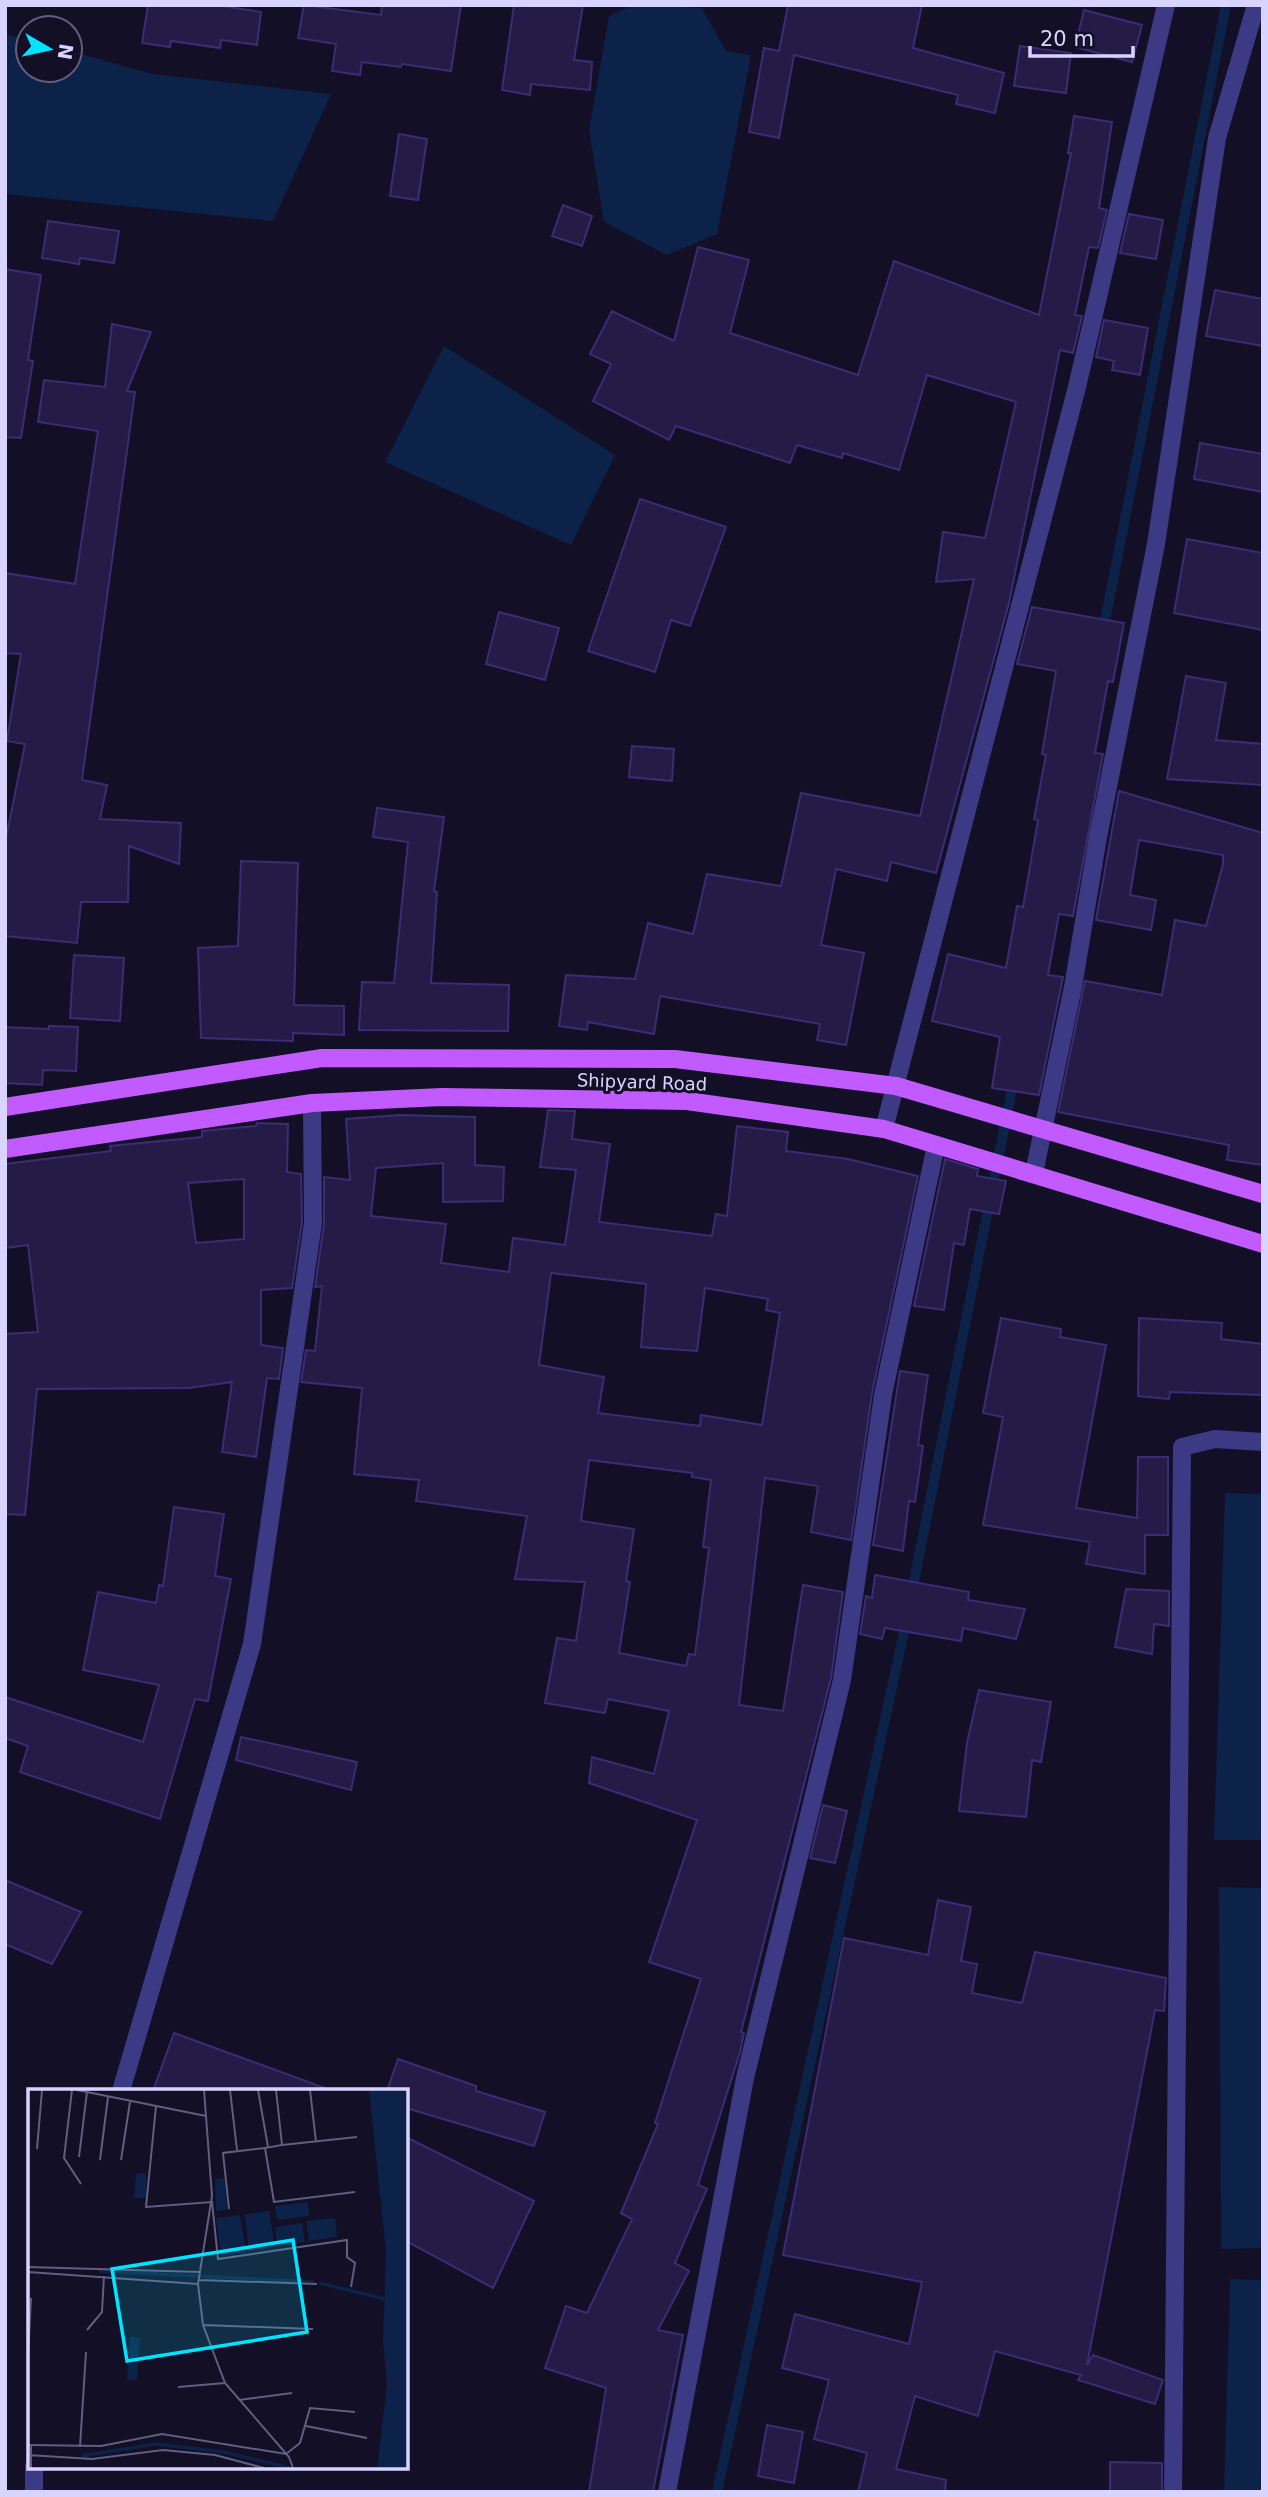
<svg xmlns="http://www.w3.org/2000/svg" width="1268" height="2497" viewBox="0 0 1268 2497" font-family="'DejaVu Sans',sans-serif">
<style>
.water{fill:#0c2248}
.lines{fill:none;stroke-linecap:round;stroke-linejoin:round}
.stream{stroke:#0c2248;stroke-width:10}
.building{fill:#241b47;stroke:#3b2d73;stroke-width:2;fill-rule:evenodd}
.street{stroke:#3d3a85;stroke-width:18}
.primary{stroke:#c25bff;stroke-width:18}
.labels{text-anchor:middle;dominant-baseline:central;stroke-width:6;stroke-linejoin:round;paint-order:stroke}
.street-label{font-size:18px;fill:#d9d4ff;stroke:#130f26}
.inset-river{fill:none;stroke:#0c2248;stroke-width:3.5}
.inset-road{fill:none;stroke:#625e7d;stroke-width:2}
.view{fill:#00e5ff;fill-opacity:0.15;stroke:#00e5ff;stroke-width:3.5}
.inset-edge{fill:none;stroke:#d9d4ff;stroke-width:3.5}
</style>
<rect width="100%" height="100%" fill="#130f26"/>
<!-- water -->
<path class="water" d="M 633,5 L 702,8 L 726,51 L 751,55 L 717,234 L 667,255 L 604,222 L 589,130 L 609,16 Z
M 5,34 L 28,40 L 28,70 L 70,70 L 70,51 L 153,74 L 331,94 L 273,221 L 5,194 Z
M 444,346 L 615,455 L 571,545 L 385,462 Z
M 1225,1493 L 1263,1494 L 1263,1840 L 1214,1840 Z
M 1219,1887 L 1263,1888 L 1263,2248 L 1221,2249 Z
M 1230,2279 L 1263,2280 L 1263,2492 L 1224,2492 Z"/>
<g class="lines">
<!-- stream -->
<path class="stream" d="M 1103,631 L 1226,5
M 911,1596 L 1014,1079
M 717,2492 L 907,1618"/>
</g>
<!-- building -->
<path class="building" d="M 148,5 L 216,5 L 261,12 L 257,45 L 221,40 L 220,48 L 171,41 L 170,47 L 142,43 Z
M 304,5 L 381,15 L 382,5 L 461,5 L 451,71 L 402,64 L 401,67 L 362,62 L 360,75 L 332,71 L 336,44 L 298,38 Z
M 514,5 L 583,5 L 574,60 L 592,62 L 590,90 L 531,84 L 530,95 L 502,90 Z
M 788,5 L 922,5 L 913,48 L 1004,73 L 995,113 L 956,104 L 958,95 L 794,55 L 779,138 L 749,132 L 764,48 L 779,51 Z
M 1084,10 L 1142,25 L 1132,62 L 1075,47 Z
M 1020,46 L 1071,53 L 1066,93 L 1014,86 Z
M 1074,116 L 1112,122 L 1099,208 L 1107,210 L 1098,248 L 1089,247 L 1075,315 L 1082,316 L 1073,353 L 1060,350 L 1009,603 L 936,873 L 891,862 L 887,881 L 836,869 L 821,945 L 864,953 L 846,1045 L 817,1040 L 820,1024 L 660,996 L 654,1034 L 588,1022 L 587,1030 L 559,1026 L 566,975 L 635,979 L 648,923 L 693,934 L 707,874 L 781,886 L 801,793 L 920,816 L 974,579 L 936,582 L 943,532 L 985,538 L 1016,402 L 927,375 L 899,470 L 843,453 L 842,458 L 797,445 L 790,463 L 676,426 L 669,440 L 593,401 L 611,364 L 590,354 L 612,311 L 674,341 L 698,247 L 749,260 L 730,333 L 858,375 L 894,261 L 1039,315 L 1071,153 L 1068,153 Z
M 399,134 L 427,139 L 418,200 L 390,196 Z
M 563,205 L 592,216 L 582,246 L 552,236 Z
M 1129,214 L 1163,220 L 1156,259 L 1120,253 Z
M 48,221 L 119,231 L 114,263 L 80,258 L 79,264 L 42,258 Z
M 5,269 L 41,275 L 28,360 L 33,361 L 21,438 L 5,437 Z
M 1215,290 L 1263,299 L 1263,346 L 1206,336 Z
M 1104,320 L 1148,328 L 1140,375 L 1112,370 L 1114,361 L 1096,357 Z
M 112,324 L 151,332 L 127,391 L 135,392 L 82,780 L 107,785 L 100,819 L 181,823 L 179,864 L 129,846 L 128,902 L 81,902 L 77,943 L 5,936 L 5,843 L 25,744 L 7,741 L 21,654 L 5,653 L 5,573 L 75,584 L 98,431 L 38,422 L 44,380 L 105,387 Z
M 1200,443 L 1263,454 L 1263,492 L 1194,479 Z
M 640,499 L 726,527 L 690,626 L 671,620 L 655,672 L 588,651 Z
M 1187,539 L 1263,553 L 1263,630 L 1174,613 Z
M 1032,607 L 1124,623 L 1113,682 L 1108,681 L 1095,753 L 1103,754 L 1073,916 L 1059,914 L 1048,975 L 1063,977 L 1039,1095 L 992,1088 L 1000,1037 L 932,1021 L 948,954 L 1006,968 L 1017,906 L 1023,907 L 1038,820 L 1034,819 L 1046,755 L 1042,754 L 1056,671 L 1017,664 Z
M 499,612 L 559,628 L 545,680 L 486,664 Z
M 1186,676 L 1226,683 L 1216,740 L 1263,744 L 1263,785 L 1167,779 Z
M 632,746 L 674,749 L 672,781 L 629,777 Z
M 1119,791 L 1263,833 L 1263,1165 L 1227,1160 L 1229,1145 L 1058,1112 L 1085,981 L 1162,995 L 1175,920 L 1206,926 L 1223,864 L 1223,855 L 1139,840 L 1130,895 L 1156,900 L 1151,930 L 1096,920 Z
M 377,808 L 444,817 L 434,891 L 437,892 L 431,983 L 509,985 L 508,1031 L 359,1030 L 362,982 L 394,983 L 408,842 L 373,837 Z
M 241,861 L 298,863 L 294,1005 L 344,1006 L 344,1035 L 293,1033 L 293,1041 L 201,1038 L 198,948 L 238,946 Z
M 74,955 L 124,958 L 120,1021 L 70,1018 Z
M 49,1026 L 78,1027 L 76,1071 L 43,1070 L 42,1085 L 5,1083 L 5,1027 L 49,1029 Z
M 548,1110 L 575,1111 L 572,1139 L 610,1144 L 599,1222 L 712,1236 L 716,1214 L 727,1216 L 737,1126 L 788,1132 L 786,1151 L 848,1159 L 918,1176 L 872,1393 L 851,1540 L 811,1532 L 818,1486 L 765,1478 L 739,1705 L 783,1711 L 803,1585 L 843,1592 L 831,1678 L 741,2032 L 744,2033 L 740,2052 L 698,2185 L 707,2189 L 675,2263 L 689,2271 L 658,2330 L 683,2335 L 653,2492 L 589,2492 L 606,2388 L 545,2368 L 566,2306 L 587,2313 L 632,2219 L 621,2213 L 658,2124 L 655,2123 L 701,1979 L 649,1962 L 697,1820 L 589,1783 L 592,1757 L 654,1774 L 669,1711 L 608,1699 L 605,1713 L 545,1703 L 557,1638 L 576,1641 L 585,1582 L 515,1579 L 527,1516 L 416,1501 L 419,1480 L 354,1474 L 362,1388 L 301,1382 L 306,1350 L 315,1351 L 322,1286 L 315,1287 L 324,1224 L 324,1177 L 350,1180 L 346,1119 L 400,1115 L 475,1117 L 475,1165 L 504,1167 L 503,1201 L 443,1202 L 443,1163 L 376,1168 L 371,1216 L 446,1224 L 441,1263 L 509,1272 L 513,1238 L 565,1245 L 576,1170 L 540,1167 ZM 551,1273 L 646,1284 L 641,1347 L 697,1351 L 705,1288 L 768,1299 L 766,1310 L 780,1313 L 762,1425 L 701,1415 L 700,1426 L 598,1413 L 604,1377 L 539,1365 ZM 589,1460 L 692,1473 L 692,1477 L 711,1480 L 703,1547 L 709,1548 L 695,1655 L 689,1654 L 686,1666 L 619,1653 L 630,1582 L 626,1581 L 634,1529 L 581,1521 Z
M 257,1123 L 288,1124 L 287,1172 L 301,1174 L 302,1222 L 292,1288 L 261,1290 L 261,1345 L 283,1348 L 279,1379 L 267,1378 L 256,1457 L 222,1452 L 232,1382 L 189,1388 L 37,1389 L 25,1515 L 5,1514 L 5,1334 L 38,1332 L 28,1245 L 5,1248 L 5,1164 L 111,1151 L 110,1146 L 202,1137 L 202,1131 L 256,1126 ZM 244,1179 L 244,1239 L 196,1243 L 188,1183 Z
M 945,1159 L 978,1169 L 977,1176 L 1006,1181 L 999,1214 L 970,1209 L 964,1245 L 954,1243 L 944,1310 L 914,1306 Z
M 1001,1318 L 1061,1329 L 1060,1337 L 1106,1345 L 1076,1508 L 1137,1518 L 1138,1457 L 1168,1457 L 1168,1535 L 1145,1535 L 1145,1574 L 1086,1564 L 1090,1542 L 983,1525 L 1003,1417 L 983,1413 Z
M 1139,1318 L 1222,1323 L 1221,1339 L 1263,1344 L 1263,1395 L 1170,1392 L 1169,1399 L 1138,1396 Z
M 900,1371 L 928,1375 L 918,1445 L 923,1446 L 915,1502 L 909,1501 L 903,1551 L 873,1545 Z
M 174,1507 L 224,1514 L 215,1576 L 231,1579 L 208,1701 L 195,1699 L 160,1819 L 20,1772 L 28,1746 L 5,1738 L 5,1697 L 143,1742 L 159,1685 L 83,1670 L 98,1592 L 156,1603 L 159,1585 L 163,1586 Z
M 875,1575 L 969,1592 L 968,1600 L 1025,1609 L 1016,1639 L 963,1628 L 961,1641 L 885,1628 L 882,1639 L 860,1634 L 866,1596 L 872,1598 Z
M 1126,1589 L 1169,1591 L 1169,1626 L 1154,1624 L 1152,1654 L 1115,1647 Z
M 979,1690 L 1051,1702 L 1041,1762 L 1032,1760 L 1026,1817 L 959,1811 L 967,1743 Z
M 241,1737 L 357,1762 L 351,1790 L 236,1760 Z
M 823,1805 L 847,1811 L 835,1863 L 810,1858 Z
M 5,1880 L 81,1912 L 52,1964 L 5,1944 Z
M 938,1900 L 971,1907 L 961,1961 L 977,1964 L 972,1993 L 1022,2003 L 1035,1952 L 1166,1978 L 1164,2011 L 1155,2010 L 1087,2365 L 1093,2355 L 1163,2380 L 1155,2404 L 1078,2380 L 1081,2375 L 995,2351 L 978,2416 L 915,2396 L 896,2469 L 946,2480 L 945,2492 L 858,2492 L 867,2453 L 814,2439 L 829,2380 L 782,2368 L 795,2314 L 909,2344 L 922,2282 L 783,2255 L 844,1938 L 928,1955 Z
M 174,2033 L 325,2088 L 324,2091 L 153,2091 Z
M 398,2059 L 476,2086 L 476,2091 L 545,2112 L 534,2146 L 406,2108 L 406,2091 L 387,2091 Z
M 406,2137 L 534,2201 L 493,2288 L 406,2241 Z
M 767,2425 L 803,2432 L 794,2483 L 758,2476 Z
M 1110,2462 L 1162,2463 L 1162,2492 L 1110,2492 Z"/>
<g class="lines">
<!-- street -->
<path class="street" d="M 884,1129 L 1077,387 L 1166,5
M 1034,1173 L 1073,987 L 1098,837 L 1156,544 L 1217,138 L 1256,5
M 121,2091 L 252,1644 L 313,1223 L 312,1103
M 34,2467 L 34,2492
M 667,2492 L 745,2078 L 842,1680 L 883,1395 L 936,1145
M 1173,2492 L 1182,1447 L 1215,1439 L 1263,1442"/>
<!-- primary -->
<path class="primary" d="M 5,1107 L 322,1058 L 675,1059 L 896,1086 L 1263,1194
M 5,1149 L 312,1103 L 442,1097 L 687,1101 L 884,1129 L 1263,1244"/>
</g>
<g class="labels">
<!-- street labels -->
<g class="street-label">
<text transform="translate(642 1082) rotate(2)">Shipyard Road</text>
</g>
</g>
<!-- overview -->
<g transform="translate(28 2089)">
<rect width="380" height="380" fill="#130f26"/>
<path d="M 341,1 L 380,1 L 380,379 L 349,379 L 359,295 L 355,252 L 358,162 ZM 118,84 L 118,109 L 106,109 L 108,85 ZM 196,89 L 199,121 L 188,122 L 187,90 ZM 280,113 L 281,127 L 249,131 L 247,117 ZM 241,122 L 247,158 L 221,162 L 217,125 ZM 212,126 L 218,163 L 193,166 L 188,129 ZM 307,129 L 309,148 L 281,152 L 278,132 ZM 274,134 L 277,153 L 249,157 L 247,138 ZM 102,247 L 112,249 L 109,291 L 99,291 Z" fill="#0c2248"/>
<path class="inset-river" d="M 71,182 L 286,193M 291,194 L 357,210M 54,367 L 127,355 L 196,363 L 262,379"/>
<path class="inset-road" d="M 44,1 L 36,69 L 53,95M 49,1 L 178,27M 176,1 L 184,107 L 170,195 L 175,236 L 197,294 L 261,368 L 265,379M 202,1 L 209,61M 230,1 L 240,58M 248,1 L 254,56 L 237,59 L 246,113 L 327,103M 282,1 L 288,53M 128,17 L 118,118 L 184,113 L 190,170 L 319,151 L 319,168 L 327,174 L 323,198M 254,56 L 329,48M 9,60 L 14,1M 51,68 L 59,3M 72,71 L 80,8M 93,71 L 102,13M 201,120 L 195,64 L 237,59M 0,178 L 172,183M 0,183 L 170,195M 171,191 L 289,195M 175,236 L 285,240M 59,241 L 74,223 L 76,187M 0,268 L 3,209M 150,298 L 197,294M 211,311 L 264,304M 278,337 L 339,349M 0,356 L 73,357 L 134,345 L 258,365 L 272,354 L 282,319 L 327,323M 52,358 L 58,263M 0,366 L 64,370 L 135,361 L 187,366 L 236,379M 3,379 L 3,356"/>
<path class="view" d="M 265,151 L 279,243 L 99,272 L 84,180 Z"/>
<rect width="380" height="380" class="inset-edge"/>
</g>
<!-- border -->
<rect width="1268" height="2497" fill="none" stroke="#d9d4ff" stroke-width="14"/>
<!-- north arrow -->
<g transform="translate(49 49) rotate(99)"><circle r="33" fill="#130f26" stroke="#625e7d" stroke-width="2"/>
<path d="M0-5L12 26L0 18L-12 26Z" fill="#00e5ff"/>
<text y="-10" font-size="19" font-weight="bold" text-anchor="middle" fill="#d9d4ff">N</text>
</g>
<!-- scale -->
<path d="M1030 46v10h103v-10" fill="none" stroke="#d9d4ff" stroke-width="3.5"/>
<text x="1040" y="46" font-size="21" fill="#d9d4ff" stroke="#130f26" stroke-width="5" paint-order="stroke">20 m</text>
</svg>
